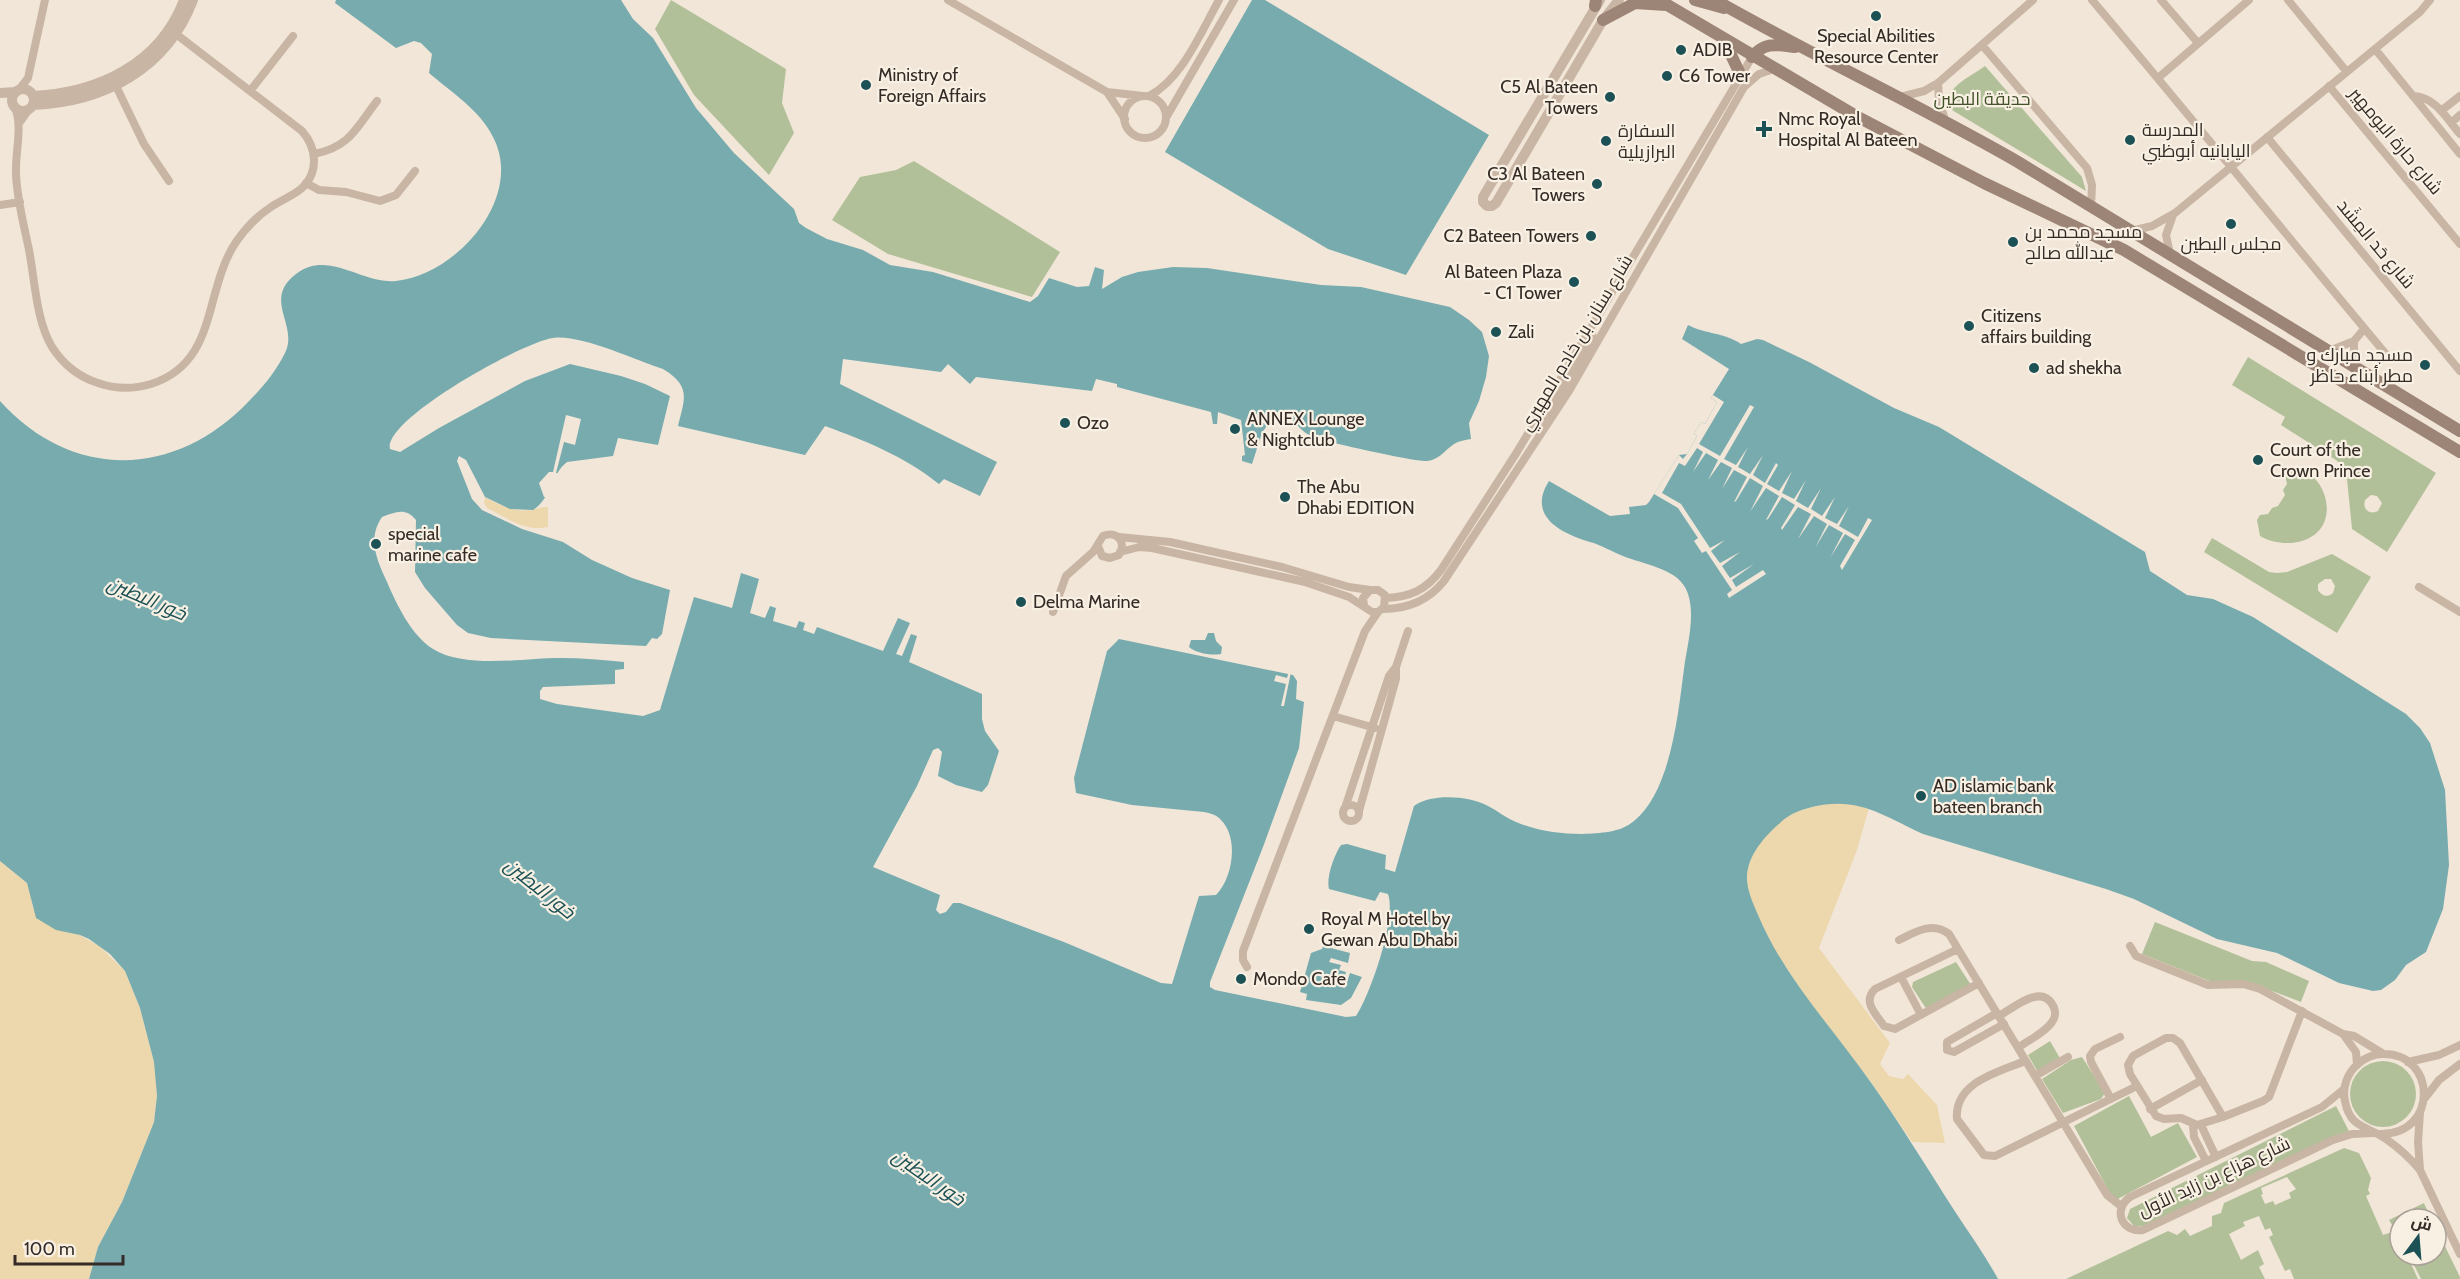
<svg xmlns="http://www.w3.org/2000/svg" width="2460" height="1279" viewBox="0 0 2460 1279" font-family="Cabin,Cairo,sans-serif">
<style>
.green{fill:#b2c099;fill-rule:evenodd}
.sand{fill:#edd8ae}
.water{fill:#77abae}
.pier{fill:#f1e6d8}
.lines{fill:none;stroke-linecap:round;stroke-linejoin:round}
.minor{stroke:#c9b5a4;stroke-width:8}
.tertiary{stroke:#c9b5a4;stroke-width:10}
.secondary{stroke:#9c8476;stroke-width:12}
.poi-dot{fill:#1c5155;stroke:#f9f0e4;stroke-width:2}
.labels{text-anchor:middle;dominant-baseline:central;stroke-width:4.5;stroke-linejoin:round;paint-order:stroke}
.poi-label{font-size:18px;fill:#342b26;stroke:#f9f0e4;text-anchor:start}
.park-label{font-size:18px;fill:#43522a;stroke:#f9f0e4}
.street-label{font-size:18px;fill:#342b26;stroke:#f9f0e4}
.water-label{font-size:20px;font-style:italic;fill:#1c5155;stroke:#f9f0e4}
</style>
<rect width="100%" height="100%" fill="#f1e6d8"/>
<!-- green -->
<path class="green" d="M 671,0 L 786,69 L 782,103 L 794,133 L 769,175 L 694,95 L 655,29 Z
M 1985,66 L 2082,177 L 2086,191 L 1947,107 C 1945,87 1970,77 1985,66 Z
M 914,161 L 1060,252 L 1032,297 L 888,254 L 832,220 L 860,177 L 896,170 Z
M 2248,357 L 2436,473 L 2387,552 L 2352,529 L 2346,469 L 2336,460 L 2281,425 L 2285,417 L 2232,385 ZM 2371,495 L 2377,496 L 2382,503 L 2378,511 C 2370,515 2362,510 2365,500 Z
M 2296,468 C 2318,472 2332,499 2325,520 C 2316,546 2280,548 2260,536 L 2257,520 L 2260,515 L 2268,514 L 2272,508 L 2278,506 L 2285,495 L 2283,490 L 2287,484 L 2285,475 L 2289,470 Z
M 2212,538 L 2269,572 L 2277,573 L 2287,572 L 2332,554 L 2371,577 L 2337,633 L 2204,552 ZM 2325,579 L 2331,579 L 2335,586 L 2333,593 C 2327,598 2322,596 2318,590 L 2318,584 Z
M 2155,922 L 2252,961 L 2266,962 L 2309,981 L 2301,1002 L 2246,981 L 2217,984 L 2142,954 Z
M 1956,962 L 1971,985 L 1927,1010 L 1912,987 L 1913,982 Z
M 2050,1041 L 2061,1060 L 2039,1074 L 2028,1055 Z
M 2082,1057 L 2105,1093 L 2101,1099 L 2063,1113 L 2042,1079 L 2071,1060 Z
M2350 1094a33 33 0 1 1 66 0a33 33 0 1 1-66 0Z
M 2129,1096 L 2151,1137 L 2178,1123 L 2197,1157 L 2114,1201 L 2074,1126 Z
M 2336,1106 L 2349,1131 L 2146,1226 L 2134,1226 L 2127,1218 L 2130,1209 Z
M 2344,1148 L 2359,1153 L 2371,1178 L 2368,1190 L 2370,1194 L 2366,1196 L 2383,1235 L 2389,1233 L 2400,1240 L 2400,1255 L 2407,1255 L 2418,1279 L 2294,1279 L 2290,1269 L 2285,1271 L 2269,1237 L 2273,1235 L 2270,1228 L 2265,1230 L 2259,1216 L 2243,1222 L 2245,1226 L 2229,1234 L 2241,1260 L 2258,1250 L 2264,1264 L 2259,1267 L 2265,1279 L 2066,1279 L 2168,1231 L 2177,1235 L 2185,1229 L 2190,1236 L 2212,1226 L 2212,1216 L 2221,1213 L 2224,1203 ZM 2287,1177 L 2296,1189 L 2289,1193 L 2291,1198 L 2275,1205 L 2273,1201 L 2265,1204 L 2261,1195 L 2263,1194 L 2261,1188 Z
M 2424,1203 L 2431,1219 L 2400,1219 L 2400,1238 L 2389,1220 Z
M 2436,1228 L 2460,1277 L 2460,1279 L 2421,1279 L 2409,1255 L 2436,1255 Z"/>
<!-- sand -->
<path class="sand" d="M 485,497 C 498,505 518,514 534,509 C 539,508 542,507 548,507 L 548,527 C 525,532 507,518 487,508 L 484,503 Z
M 1829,803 L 1851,804 L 1869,808 L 1857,850 L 1819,948 L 1890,1043 L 1880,1064 L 1889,1076 L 1903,1079 L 1908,1074 L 1937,1105 L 1945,1143 L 1912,1142 C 1898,1122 1885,1102 1871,1082 C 1840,1040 1740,924 1747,872 C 1751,851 1769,829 1786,817 C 1798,809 1815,807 1829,803 Z
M 0,861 L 27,883 L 30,891 L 33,909 L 99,946 L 125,971 L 140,1008 L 154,1062 L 157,1096 L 154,1122 L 122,1202 L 98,1247 L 89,1279 L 0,1279 Z"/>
<!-- water -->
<path class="water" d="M 336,0 L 621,0 L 633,19 L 653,38 L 696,108 L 734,153 L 794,209 L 799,223 L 806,228 L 827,239 L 863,250 L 890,265 L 933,272 L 1030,302 L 1038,296 L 1049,278 L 1077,287 L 1089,286 L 1095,267 L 1104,270 L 1102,289 L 1122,277 L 1138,272 L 1173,267 L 1207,268 L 1321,285 L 1361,287 L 1450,307 L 1469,320 L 1482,332 L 1489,356 L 1486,377 L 1479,401 L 1469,423 L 1471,439 C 1465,440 1459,441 1454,444 C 1445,450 1439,460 1427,461 C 1416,462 1319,441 1309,435 C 1297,428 1292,415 1276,412 L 1262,433 L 1252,464 L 1242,461 L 1242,456 L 1245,455 L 1241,420 L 1218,412 L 1217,424 L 1213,424 L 1211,412 L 1117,387 L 1117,384 L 1096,379 L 1092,391 L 976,377 L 970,384 L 948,364 L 941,372 L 843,359 L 840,384 L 997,462 L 980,496 L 944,479 L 939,484 C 904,456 866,441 825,426 L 805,455 L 678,426 C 685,398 691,386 663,369 C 635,360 580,334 553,338 C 525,341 383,419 390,449 L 400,452 L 439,428 L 525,381 L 570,364 L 621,376 L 645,384 L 670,396 L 658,445 L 618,438 L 613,456 L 567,462 C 551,474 551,499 533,510 L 510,509 L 485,497 L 466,460 L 459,456 L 457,461 L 472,499 L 482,510 L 522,529 L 563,542 L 592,560 L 632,578 L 670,590 L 662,634 L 657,639 L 652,638 L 646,646 L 491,638 L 468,633 L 457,625 L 425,588 L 415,572 L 416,520 C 406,507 395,512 382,517 C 367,539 377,560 387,582 C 397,605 411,635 433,649 C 465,669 524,658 560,658 C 582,658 603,660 624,662 L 624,669 L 615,670 L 615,684 L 543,687 L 540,691 L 540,699 L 557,704 L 643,716 L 660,710 L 694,597 L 732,608 L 741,573 L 759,579 L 750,613 L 765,618 L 770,606 L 776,608 L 773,621 L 796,628 L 799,621 L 805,623 L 803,630 L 814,634 L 817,627 L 883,651 L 898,618 L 910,623 L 896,654 L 902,656 L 911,634 L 917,636 L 909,662 L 982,694 L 982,719 L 985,731 L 999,751 L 988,785 L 982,792 L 956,785 L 938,776 L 942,752 L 938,748 L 933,750 L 917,786 L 873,867 L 940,895 L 936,910 L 940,914 L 946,912 L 953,903 L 960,903 L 1064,942 L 1161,983 L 1172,984 L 1199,896 L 1216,895 C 1233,878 1239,838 1221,820 C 1217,815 1210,813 1204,812 L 1132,805 L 1076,793 L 1074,778 L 1107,651 L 1119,639 L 1293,675 L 1297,681 L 1296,699 L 1304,702 L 1299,748 L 1263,847 L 1210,982 L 1210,987 L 1215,990 L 1346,1017 L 1356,1016 C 1370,995 1397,918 1388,894 L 1380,892 L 1375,901 L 1329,889 C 1326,878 1334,855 1341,845 L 1347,844 L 1386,855 L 1385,869 L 1395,872 L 1414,806 C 1432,793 1469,796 1488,806 C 1498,811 1506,818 1516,822 C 1537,831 1560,834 1582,834 C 1600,833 1620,833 1634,821 C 1671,791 1678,714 1684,669 C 1687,645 1697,612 1686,589 C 1676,568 1642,564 1623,556 C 1612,552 1602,545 1590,542 C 1560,533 1527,516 1549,481 L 1610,516 L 1630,514 L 1629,507 L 1646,505 L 1649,502 L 1679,455 L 1687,454 L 1697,436 L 1694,434 L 1701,422 L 1705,424 L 1717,402 L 1711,398 L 1729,369 L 1682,339 L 1688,325 C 1705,334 1726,333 1741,344 L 1757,339 L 1763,340 L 1809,362 L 1894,408 L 1939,427 L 2145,552 L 2150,571 L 2187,595 L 2213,599 L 2253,617 L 2406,714 L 2420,728 L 2430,743 L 2445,790 L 2449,865 L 2443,909 L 2426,952 L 2406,965 L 2395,980 L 2381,990 L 2373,991 L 2339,983 L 2277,953 L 2217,939 L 2134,899 L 2106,889 L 1923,834 C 1883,816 1859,796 1812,807 C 1800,810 1789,814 1780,823 C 1764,837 1746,857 1747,880 C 1748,893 1753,903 1758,915 C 1785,979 1833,1028 1872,1084 C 1901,1125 1927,1168 1954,1210 C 1969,1233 1985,1255 1998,1279 L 89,1279 L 98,1247 L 122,1202 L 154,1122 L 157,1096 L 154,1062 L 140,1008 L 125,971 L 110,954 L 89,939 L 80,935 L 56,930 L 36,918 L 27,883 L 0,861 L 0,401 C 73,482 177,478 250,400 C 264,386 276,371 285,353 C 299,325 262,300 296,274 C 328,249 361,284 396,281 C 456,275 525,198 493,137 C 480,110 451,92 429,73 L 432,54 L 421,43 L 414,41 L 396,48 L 335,3 Z
M 1252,0 L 1265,0 L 1489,135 L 1406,275 L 1328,249 L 1165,152 Z
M 1208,633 L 1214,633 L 1216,641 L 1222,647 L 1221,654 C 1211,656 1196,653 1189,647 L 1191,640 L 1205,640 Z
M 1323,946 L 1350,953 L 1348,963 L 1331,958 L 1329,962 L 1341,965 L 1339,970 L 1346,972 L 1342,987 L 1345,988 L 1350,973 L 1362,977 L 1351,998 L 1341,1005 L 1306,1000 L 1307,994 L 1300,992 L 1311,953 L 1322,949 Z"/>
<!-- pier -->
<path class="pier" d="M 1713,395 L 1724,402 L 1699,444 L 1720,456 L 1750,405 L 1754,407 L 1724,459 L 1736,465 L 1748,447 L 1738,467 L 1750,474 L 1763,455 L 1753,475 L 1765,483 L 1776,463 L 1778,465 L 1767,484 L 1779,491 L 1792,471 L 1782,493 L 1794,499 L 1806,480 L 1796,501 L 1808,508 L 1821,488 L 1811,509 L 1822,516 L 1835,497 L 1825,518 L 1837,524 L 1849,506 L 1839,526 L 1858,537 L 1868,518 L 1872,520 L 1842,570 L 1840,566 L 1855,540 L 1845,534 L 1830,558 L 1843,533 L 1829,525 L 1815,548 L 1827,524 L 1814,516 L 1798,539 L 1811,514 L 1798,507 L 1782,530 L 1781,528 L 1795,505 L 1782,497 L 1768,519 L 1766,520 L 1779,496 L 1766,488 L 1750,512 L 1763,486 L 1750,478 L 1736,501 L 1734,502 L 1747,477 L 1734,470 L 1722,489 L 1732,468 L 1721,462 L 1708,480 L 1718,460 L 1706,453 L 1693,472 L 1703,452 L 1697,448 L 1685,466 L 1679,463 L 1662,493 L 1681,504 L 1710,548 L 1725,540 L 1711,551 L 1720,563 L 1740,552 L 1722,566 L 1730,578 L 1754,564 L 1732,580 L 1736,587 L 1763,570 L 1766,574 L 1729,598 L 1727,594 L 1732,590 L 1706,551 L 1702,553 L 1694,541 L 1698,538 L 1678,508 L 1654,494 L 1679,455 L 1683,459 L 1687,454 L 1697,436 L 1694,434 L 1701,422 L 1705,424 L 1717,402 L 1711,398 Z
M 566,415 L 581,419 L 575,445 L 564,442 L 556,473 L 561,474 L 549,497 L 544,497 L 539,483 L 549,472 L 553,472 Z
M 1289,671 L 1291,672 L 1284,706 L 1281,706 L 1286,684 L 1274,681 L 1276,675 L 1287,678 Z"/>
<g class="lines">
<!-- minor -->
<path class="minor" d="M 948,0 L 1107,92 L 1143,96
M 2092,0 C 2191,117 2287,236 2385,353
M 2161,0 L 2198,43
M 2288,0 L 2347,72
M 1982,45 L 2087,168 L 2092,185 L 2091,207
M 2375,49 L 2460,154
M 2158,78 L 2249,0
M 1938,83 L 1939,99 L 1945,120
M 116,86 L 144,144 L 169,181
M 2329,86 L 2460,244
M 18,91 L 28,78 L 45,0
M 250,91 L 293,36
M 1107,92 L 1125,119
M 1149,96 C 1182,79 1201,32 1219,0
M 2413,96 C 2436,97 2447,119 2460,134
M1124 117a21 21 0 1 1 42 0a21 21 0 1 1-42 0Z
M 1900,97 L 1924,91 L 1938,83 L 2033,0
M 15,107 C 23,129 15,151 16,174 C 17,200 24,225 29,250 C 35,281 36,320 52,347 C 63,364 79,377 98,383 C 115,389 134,389 151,384 C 219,362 203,291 236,242 C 245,229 257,216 271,207 C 281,200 293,196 302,188 C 319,172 317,148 302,131 L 176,34
M 2441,111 L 2460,96
M 1167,116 L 1234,0
M 20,122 L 30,108
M 2451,123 L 2460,115
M 2267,137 L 2460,371
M 314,154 C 350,147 356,128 377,101
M 306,183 L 319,190 L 346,192 L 380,201 L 396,195 L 415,171
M 0,205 L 20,202
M 2131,231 L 2152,226 L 2175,213 L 2420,12 L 2430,0
M 2170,254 L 2166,235 L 2173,215
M 2354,341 L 2354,366
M 2329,351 L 2354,341 L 2364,329
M 1542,421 L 1591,343 L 1593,337 L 1590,329
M 1119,537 L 1170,542 L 1282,567 L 1349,587 L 1370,590
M 1120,552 L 1139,547 L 1152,548 L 1305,582 L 1349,597 L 1372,612 L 1378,612 L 1384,607 L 1385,595 L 1378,590 L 1370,590 L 1363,598 L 1364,605
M 2419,587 L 2460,612
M 1386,598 C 1410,597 1426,590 1441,570 L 1517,452 L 1752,57
M 1383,609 C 1408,609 1428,601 1444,581 L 1569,391 L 1744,87 L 1759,74 L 1774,69
M 1053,612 L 1066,576 L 1093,552 L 1103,536 C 1117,530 1127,542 1119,555 L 1110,558 L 1102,556 L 1098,546
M 1333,716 L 1375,728
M1343 813a8 8 0 1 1 16 0a8 8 0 1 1-16 0Z
M 1345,808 L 1389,676 L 1396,667
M 1359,811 L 1396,679 L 1396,667 L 1408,631
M 1899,940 C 1915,932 1932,921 1949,934 L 2107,1195 L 2121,1206
M 2130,946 L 2136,956 L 2208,985 L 2243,984 L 2260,989 L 2343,1034 L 2356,1052 L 2357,1065
M 1958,949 L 1875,989 C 1862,1002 1876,1014 1884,1026 L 1895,1029 L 1979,983
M 1247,967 L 1243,960 L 1243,951 L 1365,631 L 1378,612
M 1901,977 L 1921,1015
M 1997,1013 L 1947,1042 L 1947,1050 L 1954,1052 L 2004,1024
M 1999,1016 C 2012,1009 2040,984 2052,1004 C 2056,1010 2056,1017 2052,1022 C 2045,1033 2028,1040 2018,1048
M 2343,1034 L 2354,1036 L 2382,1053
M 2166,1038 L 2173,1038 L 2180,1043 L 2223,1117 L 2197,1125 L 2181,1118 L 2164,1119 L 2156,1116 L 2130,1074 L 2128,1065 L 2133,1056 Z
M 2025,1061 C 1999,1072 1954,1082 1957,1119 L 1984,1155 L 1995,1156 L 2137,1086
M 2408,1062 L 2439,1055 L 2460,1045
M 2035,1076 L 2068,1057
M 2344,1089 L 2322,1107 L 2130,1197 C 2112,1210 2122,1233 2143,1230 L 2333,1140 L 2352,1134 L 2373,1133
M 2425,1098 L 2439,1080 L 2460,1064
M 2111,1099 L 2091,1062 L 2090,1056 L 2095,1049 L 2120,1037
M 2150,1109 L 2202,1080
M 2420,1113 L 2418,1142 L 2420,1170 L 2460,1254
M 2223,1117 L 2263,1101 L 2269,1097 L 2302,1011
M 2193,1125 L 2194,1137 L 2206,1161
M 2201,1125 L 2216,1157
M 2380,1134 C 2439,1135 2437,1053 2383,1054 C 2374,1054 2364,1058 2358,1064 C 2347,1073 2342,1088 2345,1101 C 2350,1129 2368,1126 2386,1139 C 2399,1148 2410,1158 2420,1170"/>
<!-- tertiary -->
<path class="tertiary" d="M 1600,0 L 1483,197 L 1483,202 L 1487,206 L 1492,206 L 1496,203 L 1603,20 L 1619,0
M12 100a11 11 0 1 1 22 0a11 11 0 1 1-22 0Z
M 0,93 L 16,92
M 33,96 C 98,93 160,64 184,0
M 33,105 C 104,102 167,69 193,0"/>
<!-- secondary -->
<path class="secondary" d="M 1659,0 L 1856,116 L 1984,183 L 2124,250 L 2460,452
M 1695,0 L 1724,8
M 1715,0 C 1815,57 1919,105 2018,162 L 2460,431
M 1595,6 L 1596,0
M 1603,20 L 1635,3 L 1666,5
M 1724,40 L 1741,76
M 1752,57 C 1765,41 1777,45 1795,47"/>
</g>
<!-- markers -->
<g class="poi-dot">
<circle cx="1876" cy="16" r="6"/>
<circle cx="1681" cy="50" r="6"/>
<circle cx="1667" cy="76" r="6"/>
<circle cx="866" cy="85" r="6"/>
<circle cx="1610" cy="97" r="6"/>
<path d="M1761 120h6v6h6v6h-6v6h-6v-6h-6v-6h6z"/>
<circle cx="2130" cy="140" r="6"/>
<circle cx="1606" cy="141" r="6"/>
<circle cx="1597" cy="184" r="6"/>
<circle cx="2231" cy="224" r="6"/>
<circle cx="1591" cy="236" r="6"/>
<circle cx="2013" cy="242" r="6"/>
<circle cx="1574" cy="282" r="6"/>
<circle cx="1969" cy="326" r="6"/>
<circle cx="1496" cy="332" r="6"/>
<circle cx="2425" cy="365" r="6"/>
<circle cx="2034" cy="368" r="6"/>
<circle cx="1065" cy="423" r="6"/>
<circle cx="1235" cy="429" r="6"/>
<circle cx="2258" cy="460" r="6"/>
<circle cx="1285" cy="497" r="6"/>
<circle cx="376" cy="544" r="6"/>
<circle cx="1021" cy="602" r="6"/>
<circle cx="1921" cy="796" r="6"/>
<circle cx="1309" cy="929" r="6"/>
<circle cx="1241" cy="979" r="6"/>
</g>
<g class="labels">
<!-- poi labels -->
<g class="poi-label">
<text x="1876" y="36" text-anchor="middle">Special Abilities<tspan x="1876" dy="21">Resource Center</tspan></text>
<text x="1693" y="50">ADIB</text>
<text x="878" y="75">Ministry of<tspan x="878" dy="21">Foreign Affairs</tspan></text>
<text x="1679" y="76">C6 Tower</text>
<text x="1598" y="87" text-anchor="end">C5 Al Bateen<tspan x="1598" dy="21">Towers</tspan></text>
<text x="1778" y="119">Nmc Royal<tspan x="1778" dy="21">Hospital Al Bateen</tspan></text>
<text x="2142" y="130">المدرسة<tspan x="2142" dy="21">اليابانيه أبوظبي</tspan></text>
<text x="1618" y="131">السفارة<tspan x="1618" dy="21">البرازيلية</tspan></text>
<text x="1585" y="174" text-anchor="end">C3 Al Bateen<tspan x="1585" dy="21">Towers</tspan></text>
<text x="2025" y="232">مسجد محمد بن<tspan x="2025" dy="21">عبدالله صالح</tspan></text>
<text x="1579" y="236" text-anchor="end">C2 Bateen Towers</text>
<text x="2231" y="244" text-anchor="middle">مجلس البطين</text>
<text x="1562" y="272" text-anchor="end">Al Bateen Plaza<tspan x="1562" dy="21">- C1 Tower</tspan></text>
<text x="1981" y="316">Citizens<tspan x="1981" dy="21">affairs building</tspan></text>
<text x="1508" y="332">Zali</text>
<text x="2413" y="355" text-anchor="end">مسجد مبارك و<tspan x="2413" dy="21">مطر أبناء حاظر</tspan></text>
<text x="2046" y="368">ad shekha</text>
<text x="1247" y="419">ANNEX Lounge<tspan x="1247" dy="21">&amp; Nightclub</tspan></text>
<text x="1077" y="423">Ozo</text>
<text x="2270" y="450">Court of the<tspan x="2270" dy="21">Crown Prince</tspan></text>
<text x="1297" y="487">The Abu<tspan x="1297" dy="21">Dhabi EDITION</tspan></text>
<text x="388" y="534">special<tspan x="388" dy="21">marine cafe</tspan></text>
<text x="1033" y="602">Delma Marine</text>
<text x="1933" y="786">AD islamic bank<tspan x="1933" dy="21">bateen branch</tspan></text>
<text x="1321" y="919">Royal M Hotel by<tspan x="1321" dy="21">Gewan Abu Dhabi</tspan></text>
<text x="1253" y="979">Mondo Cafe</text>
</g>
<!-- park labels -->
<g class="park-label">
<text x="1982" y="99">حديقة البطين</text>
</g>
<!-- street labels -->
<g class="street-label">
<text transform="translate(2396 141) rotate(50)">شارع حارة البومهير</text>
<text transform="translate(2376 244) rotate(50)">شارع حَد المِشَد</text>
<text transform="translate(1576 343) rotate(-59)">شارع سنان بن خادم المهيري</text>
<text transform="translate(2214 1177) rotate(-25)">شارع هزاع بن زايد الأول</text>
</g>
<!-- water labels -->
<g class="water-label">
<text transform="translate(147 598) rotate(23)">خور البطين</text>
<text transform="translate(540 888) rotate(39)">خور البطين</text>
<text transform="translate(929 1177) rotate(35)">خور البطين</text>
</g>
</g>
<!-- north arrow -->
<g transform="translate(2418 1237) rotate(16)"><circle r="28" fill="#f9f0e4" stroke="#aaa198" stroke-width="1.5"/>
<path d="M0-4.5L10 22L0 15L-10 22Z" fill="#1c5155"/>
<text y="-9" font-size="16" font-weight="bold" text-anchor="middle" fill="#342b26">ش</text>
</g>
<!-- scale -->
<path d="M15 1255v9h108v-9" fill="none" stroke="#342b26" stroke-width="3"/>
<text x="24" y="1255" font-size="18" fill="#342b26" stroke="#f9f0e4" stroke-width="4.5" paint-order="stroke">100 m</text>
</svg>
